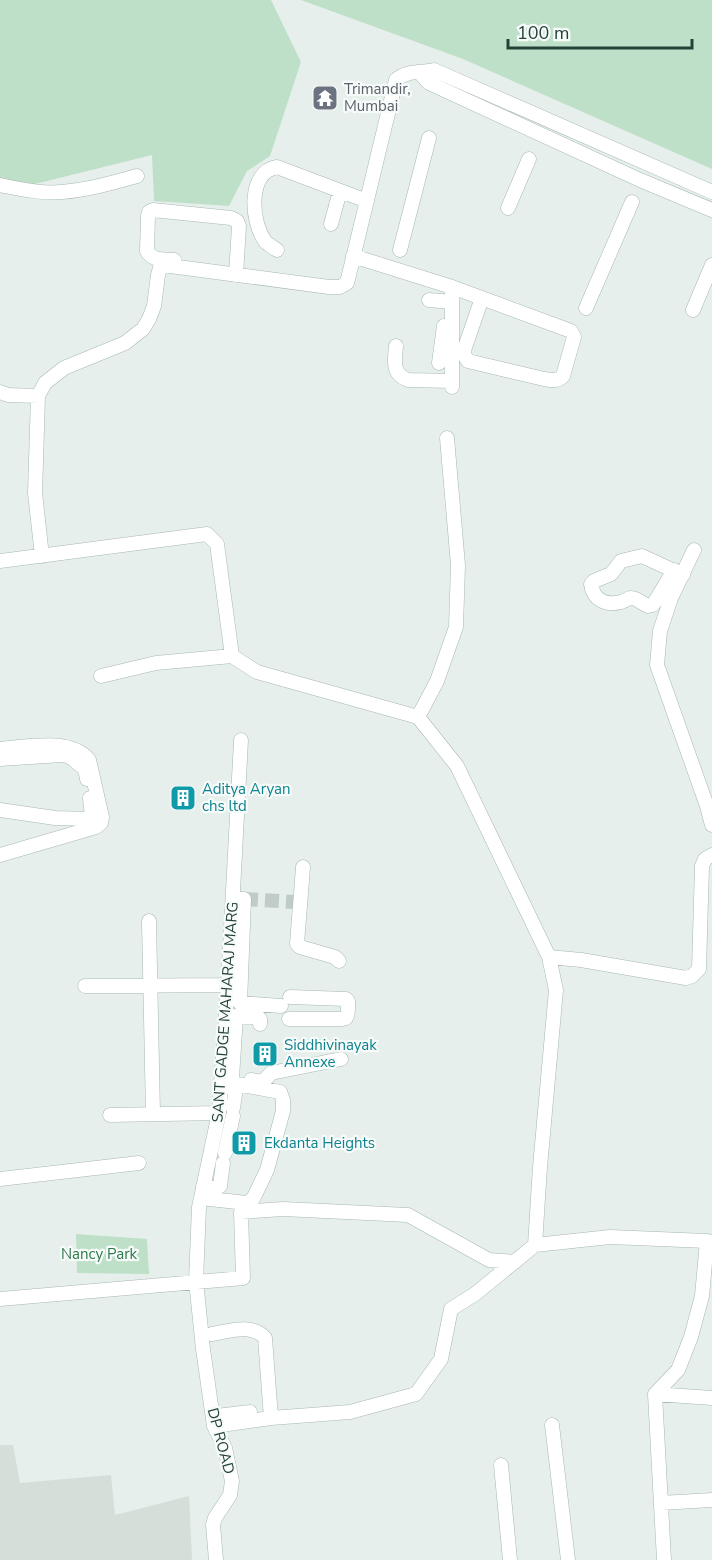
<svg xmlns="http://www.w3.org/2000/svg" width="712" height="1560" viewBox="0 0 712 1560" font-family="'Nunito Sans',sans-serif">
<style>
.built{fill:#d4dfda}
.green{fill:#bfe0c8}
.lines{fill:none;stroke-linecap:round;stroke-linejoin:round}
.minor-tunnel{stroke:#bfccc8;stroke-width:14;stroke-dasharray:14 7;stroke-linecap:butt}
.minor-casing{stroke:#a8b8b2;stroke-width:15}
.minor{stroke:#fff;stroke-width:14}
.labels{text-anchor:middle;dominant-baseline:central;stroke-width:4.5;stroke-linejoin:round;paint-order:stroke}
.worship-label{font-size:15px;fill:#5b616d;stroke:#f7fbf9;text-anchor:start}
.culture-label{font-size:15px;fill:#0d838f;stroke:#f7fbf9;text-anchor:start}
.street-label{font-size:15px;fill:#24423a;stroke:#f7fbf9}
.park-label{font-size:15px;fill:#2d7a4b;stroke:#f7fbf9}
</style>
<rect width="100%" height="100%" fill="#e6efeb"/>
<!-- built -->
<path class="built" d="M 0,1445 L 13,1445 L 20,1483 L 111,1475 L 115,1515 L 189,1496 L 192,1560 L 0,1560 Z"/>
<!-- green -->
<path class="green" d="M 0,0 L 271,0 L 301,62 L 270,156 L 247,171 L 229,206 L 154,201 L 152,155 L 35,184 L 0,182 Z
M 301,0 L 712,0 L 712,169 L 463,59 Z
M 76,1234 L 147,1239 L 149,1274 L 77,1273 Z"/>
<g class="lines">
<!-- minor-tunnel -->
<path class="minor-tunnel" d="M 244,899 L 294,902"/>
<!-- minor casing -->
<g class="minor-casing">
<path id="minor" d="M 420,73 L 429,83 L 640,180 L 712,210
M 0,185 C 20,189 41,194 62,192 C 87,190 112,183 137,176
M 508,208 L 529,159
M 331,224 L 340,191
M 277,250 C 273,247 268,245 265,241 C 251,222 247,172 277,167 L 367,201
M 400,250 L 429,138
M 353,256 L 452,287 L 452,387
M 174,260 C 164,259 152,261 147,251 L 148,216 L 149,212 L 153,210 L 231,218 L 237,221 L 239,226 L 236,275
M 452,287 L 571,331 L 574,337 L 563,376 C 558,382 550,380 544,379 L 468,361 L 464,355 L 464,350 L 482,298
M 429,300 L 452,302
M 586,308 L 632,202
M 693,310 L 712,265
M 396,346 C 395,360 391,374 408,380 L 452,381
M 439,363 L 444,326
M 0,392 L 8,395 L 38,396
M 694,550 L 671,598 L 660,631 L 657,665 L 707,806 L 712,825
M 42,556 L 35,493 L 38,396 L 45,383 L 64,368 L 125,343 L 143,329 L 149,319 L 154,306 L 158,275 L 160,268 L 163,265 L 329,287 L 340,287 L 347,283 L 396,80 C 407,70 420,73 434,70 L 712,192
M 0,561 L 207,534 L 217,544 L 232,656 L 257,672 L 418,717 L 457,766 L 549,957 L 556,990 L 540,1167 L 535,1245 L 475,1294 L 451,1309 L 441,1359 L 416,1394 L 350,1412 L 271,1418 L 214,1426
M 674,570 L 653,605 L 648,606 C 643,604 635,597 630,598 C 627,599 624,601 621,602 C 606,606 593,600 591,584 L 594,581 L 611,574 L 621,561 L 642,556 L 683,575
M 101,676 L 156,663 L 232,656
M 418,717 L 437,681 L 456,627 L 458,565 L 447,438
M 0,749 C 26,747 71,737 89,760 L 102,817 L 101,823 L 96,827 L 0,855
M 0,759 L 62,755 L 68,756 L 74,760 L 85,769 L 87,779
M 0,810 L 55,818 L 89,819 L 92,817 L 90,798
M 303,867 L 297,944 L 300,947 L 335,957 L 339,961
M 234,899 L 244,899 L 240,1003 L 281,1006
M 149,921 L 153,1114
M 549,957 L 581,960 L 686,978 L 692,976 L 699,969 L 702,866 L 705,859 L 712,855
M 85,986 L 228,985
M 228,1016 L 258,1017 L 260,1019 L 260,1024
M 289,1019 L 342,1019 L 346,1018 C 349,1013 348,1007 348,1001 L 346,999 L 290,997
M 232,1078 L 236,1016
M 251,1080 L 263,1082 L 271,1073 L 341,1059
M 223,1085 L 236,1088 L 233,1108
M 110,1115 L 219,1113
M 225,1153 L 233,1116
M 0,1179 L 139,1163
M 203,1187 L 214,1188 L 220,1186 L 223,1163
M 201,1198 L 246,1203 L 252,1200 L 254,1197 L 267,1170 L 283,1111 L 283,1100 L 280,1092 L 221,1081
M 535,1245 L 610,1237 L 707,1241 L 712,1242
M 0,1299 L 243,1278 L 241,1212 L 283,1209 L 408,1215 L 489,1260 L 515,1262
M 212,1334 C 229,1331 252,1323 265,1338 L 271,1418
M 655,1394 L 712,1398
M 217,1416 L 250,1412
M 552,1425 L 568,1560
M 501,1465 L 510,1560
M 661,1503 L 712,1500
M 216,1560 L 213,1525 L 215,1518 L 230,1495 L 232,1481 L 225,1448 L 214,1426 L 203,1349 L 196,1281 L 199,1207 L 219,1113 L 228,985 L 241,740
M 664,1560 L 655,1394 L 678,1370 L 691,1337 L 702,1296 L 707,1241"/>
</g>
<!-- minor -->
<use href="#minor" class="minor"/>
</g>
<!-- icons -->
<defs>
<g id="temple-square" transform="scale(1.35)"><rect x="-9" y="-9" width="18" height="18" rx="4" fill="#6b7280" stroke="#f7fbf9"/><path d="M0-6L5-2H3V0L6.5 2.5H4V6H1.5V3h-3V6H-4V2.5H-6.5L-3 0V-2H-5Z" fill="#fff"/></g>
<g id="building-square" transform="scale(1.35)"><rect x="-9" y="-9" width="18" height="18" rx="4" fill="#0f9aa8" stroke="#f7fbf9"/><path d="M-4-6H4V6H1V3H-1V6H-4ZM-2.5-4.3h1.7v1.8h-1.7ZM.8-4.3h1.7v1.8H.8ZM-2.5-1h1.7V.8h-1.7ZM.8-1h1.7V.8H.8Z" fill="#fff"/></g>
</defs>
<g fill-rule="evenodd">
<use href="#temple-square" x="325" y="98"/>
<use href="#building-square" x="183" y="798"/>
<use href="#building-square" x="265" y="1054"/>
<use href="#building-square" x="244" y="1143"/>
</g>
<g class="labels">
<!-- worship labels -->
<g class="worship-label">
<text x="344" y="89">Trimandir,<tspan x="344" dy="17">Mumbai</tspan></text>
</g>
<!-- culture labels -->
<g class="culture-label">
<text x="202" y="789">Aditya Aryan<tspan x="202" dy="17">chs ltd</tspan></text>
<text x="284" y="1045">Siddhivinayak<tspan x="284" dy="17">Annexe</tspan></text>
<text x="264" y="1143">Ekdanta Heights</text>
</g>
<!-- street labels -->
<g class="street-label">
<text transform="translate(225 1012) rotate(-86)">SANT GADGE MAHARAJ MARG</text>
<text transform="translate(221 1441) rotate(75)">DP ROAD</text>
</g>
<!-- park labels -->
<g class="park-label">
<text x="99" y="1254">Nancy Park</text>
</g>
</g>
<!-- scale -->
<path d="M508 39v9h184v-9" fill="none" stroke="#24423a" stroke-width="3"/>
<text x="517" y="39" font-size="18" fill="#24423a" stroke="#f7fbf9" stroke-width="4.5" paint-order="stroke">100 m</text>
</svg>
